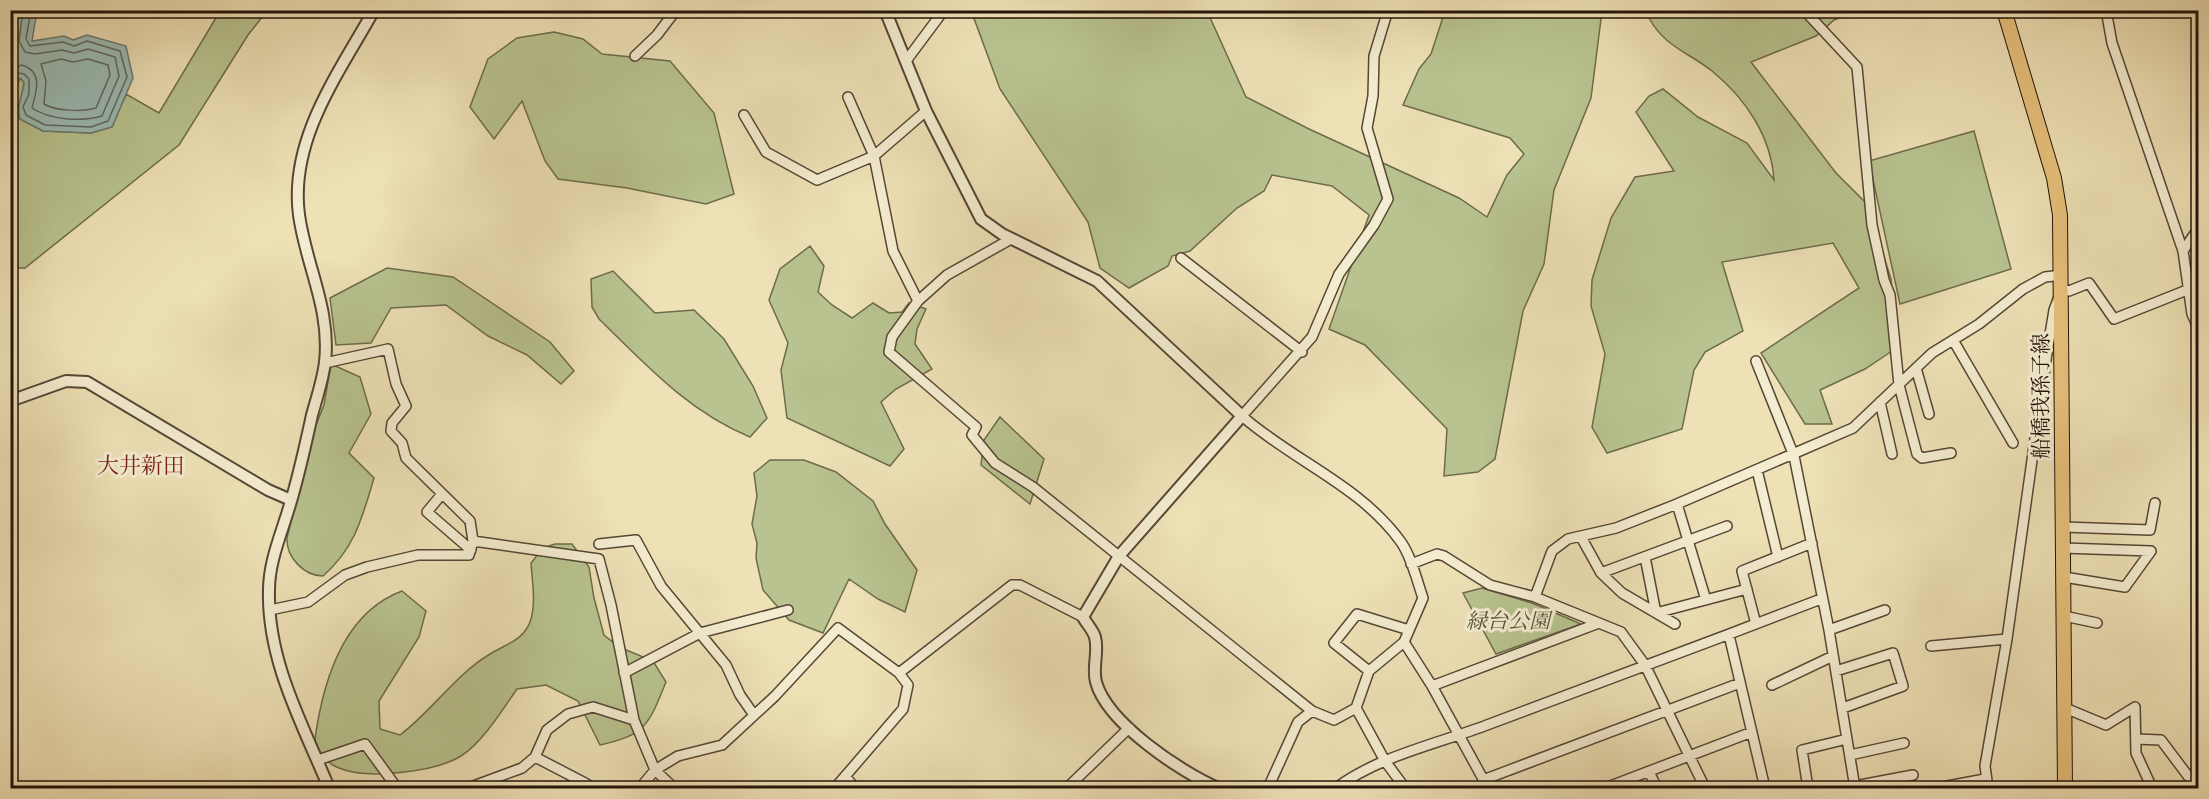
<svg xmlns="http://www.w3.org/2000/svg" width="2209" height="799" viewBox="0 0 2209 799" font-family="'Libre Bodoni','Noto Serif JP',serif">
<style>
.green{fill:#b8c38f;stroke:#6d6b4c;stroke-width:1.5}
.water{fill:#9bbcb5;stroke:#6b7871;stroke-width:1.5}
.lines{fill:none;stroke-linecap:round;stroke-linejoin:round}
.shore{stroke:#5e6860;stroke-width:1.5}
.minor-casing{stroke:#554635;stroke-width:12}
.tertiary-casing{stroke:#554635;stroke-width:14}
.primary-casing{stroke:#22130a;stroke-width:16}
.minor{stroke:#f4ecd0;stroke-width:9}
.tertiary{stroke:#f4ecd0;stroke-width:10}
.primary{stroke:#e7c07b;stroke-width:14}
.labels{text-anchor:middle;dominant-baseline:central;stroke-width:6;stroke-linejoin:round;paint-order:stroke}
.street-label{font-size:21px;fill:#22130a;stroke:#f4ecd0}
.park-label{font-size:21px;font-style:italic;fill:#565139;stroke:#f4ecd0}
.neighbourhood-label{font-size:22px;fill:#7a1f14;stroke:#f4ecd0}
</style>
<rect width="100%" height="100%" fill="#eee1b6"/>
<filter id="stains"><feTurbulence type="fractalNoise" baseFrequency=".00333" numOctaves="4"/><feColorMatrix values="0 0 0 0 .2 0 0 0 0 .09 0 0 0 0 .02 0 0 0 .5 -.17"/></filter>
<radialGradient id="worn" r=".72"><stop offset=".6" stop-color="#630" stop-opacity="0"/><stop offset="1" stop-color="#630" stop-opacity=".3"/></radialGradient>
<!-- green -->
<path class="green" d="M 974,10 L 1207,11 L 1246,97 L 1309,129 L 1459,198 L 1487,217 L 1507,175 L 1524,154 L 1510,138 L 1403,105 L 1419,69 L 1431,54 L 1445,11 L 1602,11 L 1591,98 L 1554,190 L 1544,264 L 1523,311 L 1495,459 L 1478,472 L 1444,476 L 1447,429 L 1365,345 L 1329,329 L 1369,215 L 1332,186 L 1272,175 L 1264,191 L 1237,208 L 1190,251 L 1172,256 L 1168,266 L 1129,288 L 1100,268 L 1088,222 L 1000,89 L 972,13 Z
M 1779,10 L 1798,15 L 1798,11 L 1856,11 L 1834,20 L 1816,36 L 1751,62 L 1836,173 L 1867,204 L 1891,279 L 1898,347 L 1865,369 L 1820,390 L 1832,424 L 1805,424 L 1761,353 L 1859,288 L 1833,243 L 1722,262 L 1743,331 L 1705,352 L 1694,370 L 1682,429 L 1607,453 L 1592,427 L 1605,354 L 1591,306 L 1592,280 L 1611,218 L 1635,177 L 1674,171 L 1636,112 L 1649,96 L 1663,89 L 1698,117 L 1747,143 L 1774,180 C 1771,136 1746,99 1712,71 C 1688,52 1665,47 1649,18 L 1655,11 Z
M 220,11 L 267,11 L 248,35 L 179,145 L 25,268 L 11,268 L 10,102 L 20,78 L 24,82 C 23,96 16,105 20,119 L 43,131 L 91,133 L 112,127 L 126,94 L 159,113 Z
M 554,32 L 583,39 L 602,54 L 670,61 L 714,113 L 734,194 L 706,204 L 627,188 L 558,179 L 545,161 L 522,101 L 494,139 L 470,107 L 488,59 L 517,38 Z
M 1974,131 L 2011,269 L 1900,304 L 1869,161 Z
M 810,246 L 824,266 L 818,292 L 832,305 L 852,318 L 873,303 L 889,313 L 902,312 L 909,303 L 926,309 L 917,329 L 915,344 L 932,369 L 896,389 L 881,402 L 904,449 L 890,466 L 787,418 L 781,370 L 788,343 L 769,300 L 780,269 Z
M 387,268 L 453,277 L 550,342 L 574,371 L 561,384 L 527,355 L 488,336 L 446,305 L 391,308 L 371,343 L 336,345 L 330,298 Z
M 613,271 L 655,313 L 694,310 L 724,339 L 753,386 L 767,418 L 750,437 C 689,412 646,365 599,319 L 592,307 L 591,279 Z
M 331,364 L 360,377 L 371,414 L 349,453 L 374,478 C 362,518 355,548 323,576 C 304,576 286,557 287,538 L 312,435 L 324,405 Z
M 1000,417 L 1044,459 L 1030,504 L 981,465 L 984,440 Z
M 770,460 L 804,460 L 836,472 L 873,501 L 885,524 L 917,570 L 905,612 L 878,599 L 849,579 L 823,633 L 789,620 L 763,590 L 756,558 L 757,543 L 752,524 L 757,496 L 754,473 Z
M 555,544 L 572,544 L 589,567 L 594,598 L 604,635 L 619,647 L 653,661 L 666,682 C 649,724 646,735 600,745 L 578,701 L 546,685 L 517,689 C 503,709 482,743 461,756 C 435,772 367,780 339,768 C 328,764 322,756 314,747 C 321,688 340,614 402,591 L 426,611 L 419,637 L 379,701 L 380,729 L 400,735 C 432,711 455,675 490,654 C 506,644 525,640 531,619 C 536,601 532,580 531,563 L 543,548 Z
M 1482,588 L 1532,603 L 1581,624 L 1496,654 L 1463,593 Z"/>
<!-- water -->
<path class="water" d="M 11,10 L 37,11 L 32,41 L 64,36 L 73,40 L 87,35 L 126,46 L 133,78 L 112,127 L 91,133 L 43,131 L 20,119 C 16,105 23,96 24,82 L 20,78 L 11,102 Z"/>
<g class="lines">
<!-- shore -->
<path class="shore" d="M 61,59 L 73,62 L 88,59 L 108,65 L 110,75 L 96,108 C 83,112 55,111 44,104 L 46,81 L 41,64 Z
M 10,69 L 22,65 C 44,72 36,92 32,108 C 50,120 81,122 102,116 L 119,76 L 115,57 L 88,49 L 74,53 L 62,50 L 35,54 L 25,52 L 19,41 L 23,10
M 10,84 L 18,73 L 24,74 L 29,79 L 29,94 L 23,107 L 26,115 L 45,125 L 91,127 L 108,121 L 127,77 L 120,51 L 87,41 L 74,46 L 63,42 L 30,46 L 26,39 L 31,10"/>
<!-- minor casing -->
<g class="minor-casing">
<path id="minor" d="M 1388,10 L 1374,56 L 1373,96 L 1367,128 L 1388,199 L 1374,225 L 1339,274 L 1312,337 L 1242,416 C 1293,461 1360,485 1401,542 C 1412,558 1417,581 1423,598 L 1404,642 L 1369,671 L 1356,708 L 1385,761 L 1405,788
M 1804,10 L 1857,67 L 1872,225 L 1884,280 L 1890,295 L 1899,385 L 1917,454 L 1922,458 L 1951,453
M 2106,10 L 2112,43 L 2183,251 L 2192,314 L 2198,327
M 635,56 L 657,35 L 676,10
M 906,61 L 944,10
M 926,111 L 874,156 L 893,251 L 918,301 L 892,337 L 889,352 L 976,427 L 972,435 L 995,463 L 1033,487 L 1312,711
M 744,115 L 766,152 L 817,180 L 874,156 L 848,97
M 2183,251 L 2198,229
M 1181,258 L 1302,352
M 918,301 L 947,275 L 1011,239
M 1953,340 L 2013,443
M 1756,361 L 1794,456 L 1829,630 L 1855,788
M 1916,368 L 1929,414
M 1880,402 L 1892,454
M 1757,470 L 1778,557
M 442,494 L 427,512 L 471,550
M 1677,504 L 1706,600
M 2063,527 L 2150,530 L 2155,503
M 1581,537 L 1601,573 L 1622,593 L 1675,624
M 473,541 L 599,559 L 611,605 L 634,720 L 655,770 L 674,788
M 599,544 L 636,540 L 661,586 L 726,665 L 740,695 L 754,715
M 2063,548 L 2151,551 L 2125,587 L 2064,577
M 1645,557 L 1656,613 L 1747,589
M 1411,564 L 1437,554 L 1444,556 L 1490,585 L 1535,597 L 1621,632 L 1645,665 L 1705,788
M 1601,573 L 1727,526
M 1535,597 L 1552,551 L 1568,539 L 1616,528 L 1677,504 L 1853,428 L 1932,353 L 1979,324 L 2023,289 L 2045,277 L 2062,275
M 270,610 L 308,602 L 345,575 L 367,567 L 418,555 L 469,555 L 473,541 L 470,521 L 406,458 L 402,443 L 391,431 L 392,423 L 406,406 L 396,384 L 388,349 L 325,363
M 2064,616 L 2097,623
M 1756,624 L 1742,571 L 1812,543
M 1829,630 L 1885,610
M 1729,635 L 1765,788
M 1404,642 L 1432,686 L 1488,788
M 1931,646 L 2007,639
M 1369,671 L 1334,643 L 1357,614 L 1409,630
M 1836,671 L 1893,653 L 1903,686 L 1843,708
M 624,673 L 700,633 L 788,610
M 1772,685 L 1833,656
M 1432,686 L 1599,623
M 2065,708 L 2106,725 L 2135,707 L 2136,753 L 2152,788
M 2136,739 L 2161,740 L 2197,788
M 1850,755 L 1904,743
M 535,757 L 587,784 L 590,788
M 318,760 L 365,744 L 397,788
M 1649,772 L 1657,788
M 845,776 L 855,788
M 1483,780 L 1740,683
M 1855,786 L 1913,775
M 468,788 L 522,768 L 535,757 L 547,730 L 568,714 L 593,707 L 634,720
M 640,788 L 655,770 L 678,756 L 722,745 L 775,696 L 838,628 L 899,673 L 1012,585 L 1020,585 L 1083,617
M 835,788 L 903,709 L 908,685 L 899,673
M 1067,788 L 1129,728
M 1268,788 L 1298,722 L 1312,711 L 1334,720 L 1356,708
M 1336,788 C 1379,756 1437,744 1487,725 C 1598,683 1710,642 1821,599
M 1605,788 L 1752,732
M 1808,788 L 1802,750 L 1847,739
M 1937,788 L 1985,779
M 1988,788 L 1985,766 L 2007,639 L 2047,353 L 2054,310 L 2062,289 L 2069,291 L 2089,283 L 2114,319 L 2187,290"/>
</g>
<!-- tertiary casing -->
<g class="tertiary-casing">
<path id="tertiary" d="M 885,10 L 926,111 L 981,219 L 1002,234 L 1097,281 L 1242,416 L 1119,556 L 1083,617 C 1086,623 1093,630 1095,637 C 1099,651 1092,668 1096,682 C 1107,723 1181,772 1218,788
M 10,401 L 66,381 L 87,382 L 268,490 L 291,500
M 329,788 C 303,725 267,661 269,590 C 269,563 280,537 288,511 C 298,480 305,447 312,415 C 317,397 323,379 325,362 C 331,309 306,266 299,215 C 289,139 339,73 374,10"/>
</g>
<!-- primary casing -->
<g class="primary-casing">
<path id="primary" d="M 2004,10 L 2054,178 L 2060,215 L 2065,788"/>
</g>
<!-- minor -->
<use href="#minor" class="minor"/>
<!-- tertiary -->
<use href="#tertiary" class="tertiary"/>
<!-- primary -->
<use href="#primary" class="primary"/>
</g>
<g class="labels">
<!-- street labels -->
<g class="street-label">
<text transform="translate(2042 396) rotate(-90)">船橋我孫子線</text>
</g>
<!-- park labels -->
<g class="park-label">
<text x="1508" y="622">緑台公園</text>
</g>
<!-- neighbourhood labels -->
<g class="neighbourhood-label">
<text x="141" y="466">大井新田</text>
</g>
</g>
<!-- margin -->
<rect width="2209" height="799" fill="none" stroke="#eee1b6" stroke-width="36"/>
<rect x="12" y="12" width="2185" height="775" fill="none" stroke="#22130a" stroke-width="3"/>
<rect x="18" y="18" width="2173" height="763" fill="none" stroke="#22130a" stroke-width="1.5"/>
<rect width="100%" height="100%" filter="url(#stains)"/>
<rect width="100%" height="100%" fill="url(#worn)"/>
</svg>
